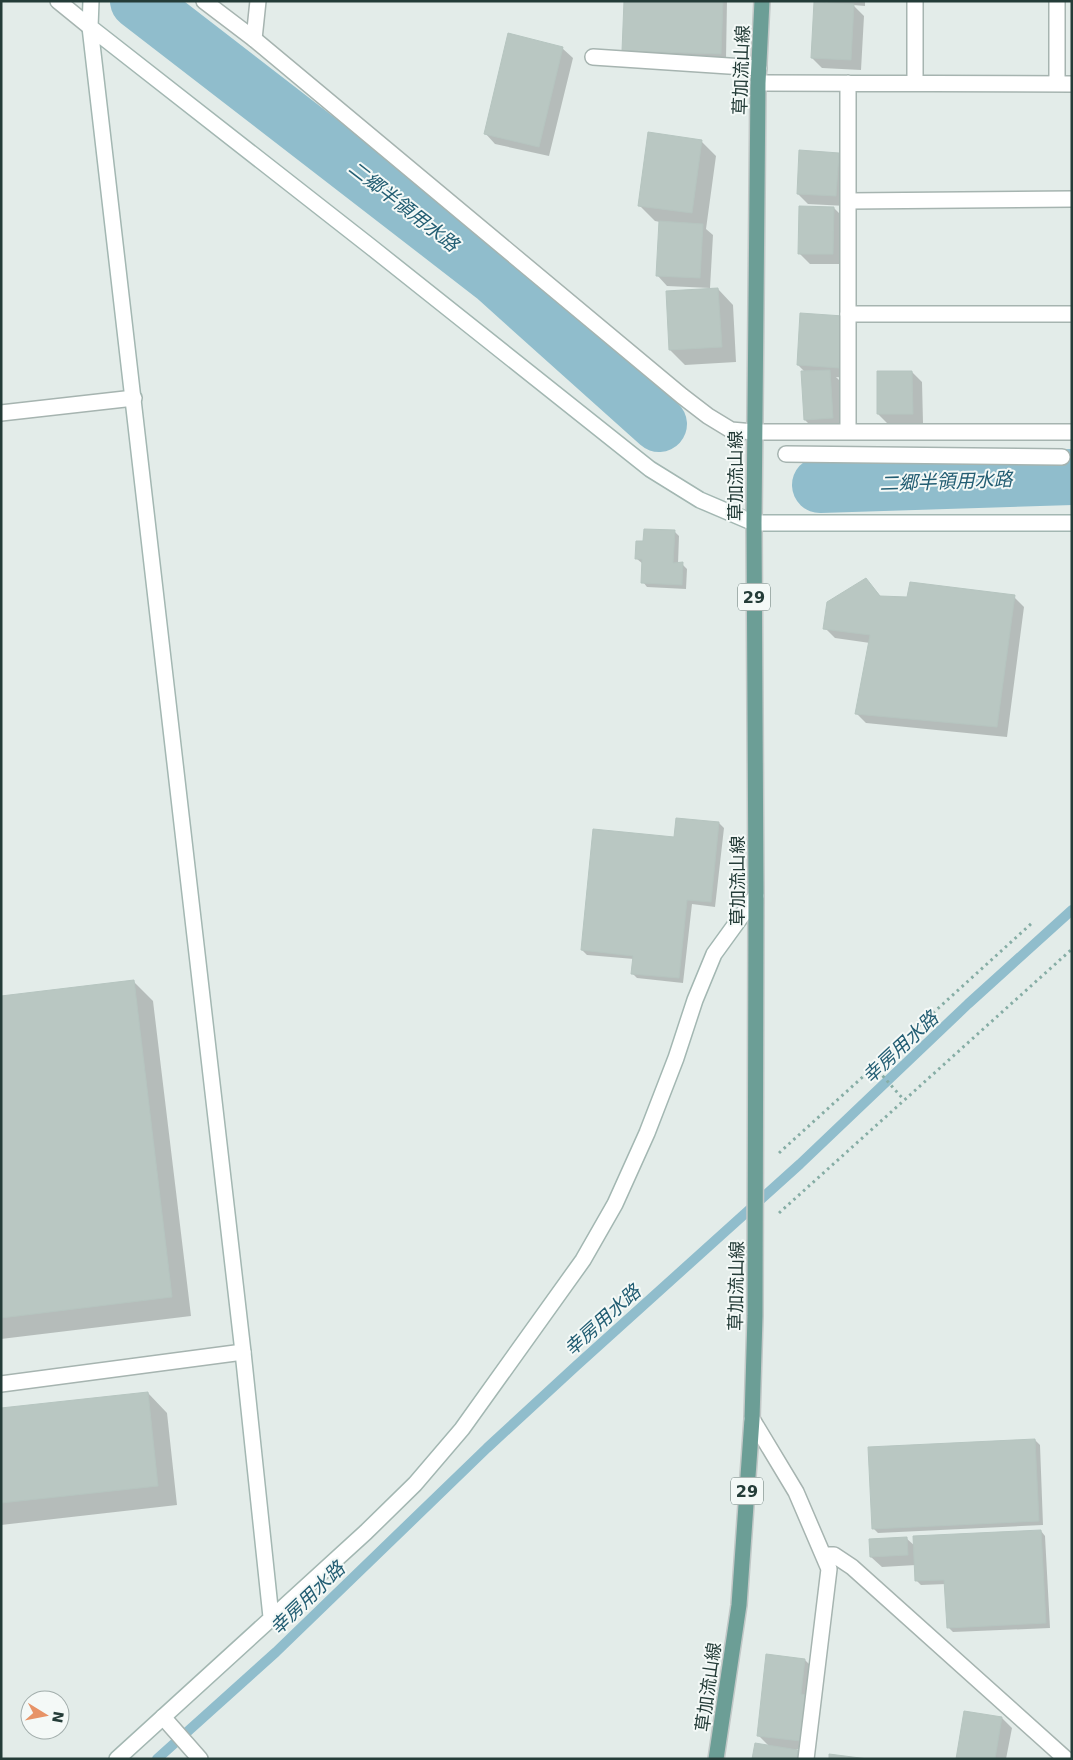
<svg xmlns="http://www.w3.org/2000/svg" width="1073" height="1760" viewBox="0 0 1073 1760" font-family="'DejaVu Sans','Noto Sans JP',sans-serif">
<style>
.shadow{fill:#0003}
.lines{fill:none;stroke-linecap:round;stroke-linejoin:round}
.stream{stroke:#90bdcc;stroke-width:10}
.river{stroke:#90bdcc;stroke-width:56}
.building{fill:#b9c7c2;stroke:#b6c5c0}
.lane-casing{stroke:#a6b4b0;stroke-width:18}
.street-casing{stroke:#a6b4b0;stroke-width:18}
.secondary-casing{stroke:#a3b7b2;stroke-width:18}
.primary-casing{stroke:#c2c8c7;stroke-width:18}
.path{stroke:#86ada5;stroke-width:3;stroke-dasharray:2.5 4;stroke-linecap:butt}
.lane{stroke:#fff;stroke-width:15}
.street{stroke:#fff;stroke-width:15}
.secondary{stroke:#fff;stroke-width:15}
.primary{stroke:#6c9e96;stroke-width:15}
.labels{text-anchor:middle;dominant-baseline:central;stroke-width:4;stroke-linejoin:round;paint-order:stroke}
.shield{fill:#f4f9f7;stroke:#627571;stroke-width:1}
.shield-label{font-size:16px;font-weight:bold;fill:#243c38}
.street-label{font-size:18px;fill:#243c38;stroke:#f4f9f7}
.water-label{font-size:19px;font-style:italic;fill:#235e73;stroke:#f4f9f7}
</style>
<rect width="100%" height="100%" fill="#e3ece9"/>
<!-- shadow -->
<path class="shadow" d="M 625,1 L 727,1 L 726,59 L 628,56 L 623,51 Z
M 826,1 L 865,1 L 865,6 L 853,5 L 864,16 L 861,70 L 822,68 L 812,58 L 829,4 Z
M 562,48 L 573,58 L 549,156 L 495,144 L 485,133 Z
M 701,141 L 716,156 L 706,229 L 713,235 L 710,288 L 667,286 L 657,275 L 660,222 L 655,221 L 640,206 Z
M 839,154 L 849,164 L 846,206 L 808,204 L 798,194 Z
M 834,208 L 844,218 L 843,264 L 810,264 L 799,253 Z
M 718,289 L 733,305 L 736,362 L 685,365 L 670,350 Z
M 842,317 L 849,378 L 836,377 L 840,381 L 843,428 L 815,430 L 805,420 L 805,372 L 798,365 Z
M 912,372 L 922,382 L 923,423 L 888,424 L 878,414 Z
M 674,531 L 679,536 L 678,564 L 682,564 L 687,569 L 686,589 L 647,587 L 643,582 L 643,564 L 637,559 L 645,542 Z
M 866,580 L 881,597 L 1014,597 L 1024,607 L 1007,737 L 866,723 L 856,713 L 870,643 L 835,638 L 825,628 Z
M 719,823 L 724,828 L 715,907 L 692,904 L 683,983 L 637,978 L 632,973 L 634,959 L 587,955 L 582,950 L 675,839 Z
M 133,981 L 153,1001 L 191,1316 L 1,1339 L 1,997 Z
M 148,1393 L 167,1413 L 177,1505 L 1,1525 L 1,1410 Z
M 1035,1440 L 1040,1445 L 1043,1525 L 878,1533 L 873,1528 Z
M 1041,1531 L 1045,1536 L 1050,1628 L 953,1632 L 948,1627 L 946,1584 L 921,1585 L 916,1580 L 916,1565 L 882,1567 L 871,1557 L 906,1538 L 915,1546 Z
M 805,1660 L 815,1670 L 811,1751 L 796,1749 L 803,1756 L 802,1759 L 754,1759 L 769,1746 L 758,1735 Z
M 1002,1718 L 1012,1728 L 1006,1759 L 958,1759 Z"/>
<g class="lines">
<!-- stream -->
<path class="stream" d="M 157,1759 L 276,1652 L 487,1448 L 576,1366 L 800,1164 L 968,1004 L 1072,910"/>
<!-- river -->
<path class="river" d="M 138,1 L 494,276 L 659,424
M 820,485 L 1072,477"/>
</g>
<!-- building -->
<path class="building" d="M 624,1 L 723,1 L 721,54 L 622,51 Z
M 814,2 L 854,4 L 851,60 L 811,58 Z
M 508,33 L 563,47 L 539,147 L 484,134 Z
M 648,132 L 702,140 L 692,213 L 638,206 Z
M 799,150 L 839,153 L 836,196 L 797,194 Z
M 799,206 L 834,207 L 833,254 L 798,254 Z
M 659,221 L 703,224 L 700,278 L 656,276 Z
M 718,288 L 722,347 L 669,350 L 666,291 Z
M 800,313 L 843,316 L 839,368 L 797,365 Z
M 830,370 L 833,418 L 804,420 L 801,371 Z
M 877,371 L 912,371 L 913,414 L 877,414 Z
M 644,529 L 675,530 L 673,563 L 683,562 L 682,585 L 641,583 L 642,559 L 635,559 L 636,541 L 643,541 Z
M 866,578 L 880,596 L 907,597 L 910,582 L 1015,595 L 997,727 L 855,714 L 870,635 L 823,629 L 827,602 Z
M 676,818 L 719,822 L 711,902 L 687,900 L 679,978 L 631,974 L 633,956 L 581,950 L 593,829 L 674,837 Z
M 134,980 L 172,1297 L 1,1318 L 1,996 Z
M 148,1392 L 158,1486 L 1,1503 L 1,1408 Z
M 1035,1439 L 1039,1521 L 872,1529 L 868,1447 Z
M 1041,1530 L 1046,1623 L 947,1628 L 944,1580 L 915,1581 L 913,1536 Z
M 907,1537 L 908,1555 L 870,1557 L 869,1539 Z
M 766,1654 L 805,1659 L 801,1694 L 807,1695 L 801,1741 L 757,1736 Z
M 964,1711 L 1002,1717 L 995,1759 L 956,1759 Z
M 755,1743 L 798,1750 L 797,1759 L 752,1759 Z
M 829,1754 L 868,1759 L 829,1759 Z"/>
<g class="lines">
<!-- lane casing -->
<g class="lane-casing">
<path id="lane" d="M 204,1 L 254,39 L 682,396 L 708,416 L 731,430 L 754,432
M 593,57 L 759,68
M 849,201 L 1072,199
M 848,314 L 1072,314"/>
</g>
<!-- street casing -->
<g class="street-casing">
<path id="street" d="M 58,1 L 90,27
M 1057,1 L 1057,84
M 254,39 L 258,1
M 758,83 L 1072,84
M 848,83 L 848,432
M 915,83 L 915,1
M 1,413 L 134,398
M 754,432 L 1072,432
M 786,454 L 1062,457
M 1,1384 L 243,1352
M 752,1419 L 796,1492 L 829,1569 L 806,1759
M 824,1555 L 834,1555 L 852,1567 L 1066,1759
M 163,1717 L 200,1759"/>
</g>
<!-- secondary casing -->
<g class="secondary-casing">
<path id="secondary" d="M 91,1 L 90,27 L 243,1352 L 271,1617
M 90,27 L 371,247 L 650,469 L 700,500 L 754,523 L 1072,523
M 117,1759 L 366,1532 L 415,1484 L 462,1429 L 583,1260 L 615,1204 L 647,1133 L 676,1058 L 695,1000 L 714,954 L 756,896"/>
</g>
<!-- primary casing -->
<g class="primary-casing">
<path id="primary" d="M 716,1759 L 739,1605 L 752,1419 L 755,1316 L 756,896 L 754,523 L 758,83 L 762,1"/>
</g>
<!-- path -->
<path class="path" d="M 874,1066 L 904,1100
M 779,1153 L 1032,923
M 779,1213 L 1072,949"/>
<!-- lane -->
<use href="#lane" class="lane"/>
<!-- street -->
<use href="#street" class="street"/>
<!-- secondary -->
<use href="#secondary" class="secondary"/>
<!-- primary -->
<use href="#primary" class="primary"/>
</g>
<g class="labels">
<!-- shield labels -->
<g class="shield">
<rect x="738" y="583.5" width="32" height="27" rx="4"/>
<rect x="731" y="1477.5" width="32" height="27" rx="4"/>
</g>
<g class="shield-label">
<text x="754" y="597">29</text>
<text x="747" y="1491">29</text>
</g>
<!-- street labels -->
<g class="street-label">
<text transform="translate(741 70) rotate(-88)">草加流山線</text>
<text transform="translate(735 476) rotate(-90)">草加流山線</text>
<text transform="translate(737 881) rotate(-90)">草加流山線</text>
<text transform="translate(736 1286) rotate(-89)">草加流山線</text>
<text transform="translate(708 1687) rotate(-82)">草加流山線</text>
</g>
<!-- water labels -->
<g class="water-label">
<text transform="translate(404 206) rotate(38)">二郷半領用水路</text>
<text transform="translate(946 481) rotate(-2)">二郷半領用水路</text>
<text transform="translate(900 1047) rotate(-43)">幸房用水路</text>
<text transform="translate(602 1320) rotate(-42)">幸房用水路</text>
<text transform="translate(307 1598) rotate(-44)">幸房用水路</text>
</g>
</g>
<!-- border -->
<rect width="1073" height="1760" fill="none" stroke="#243c38" stroke-width="5"/>
<!-- north arrow -->
<g transform="translate(45 1715) rotate(100)"><circle r="24" fill="#f4f9f7" stroke="#a1adab"/>
<path d="M0-4L9 19L0 12L-9 19Z" fill="#e79367"/>
<text y="-8" font-size="14" font-weight="bold" text-anchor="middle" fill="#243c38">N</text>
</g>
</svg>
